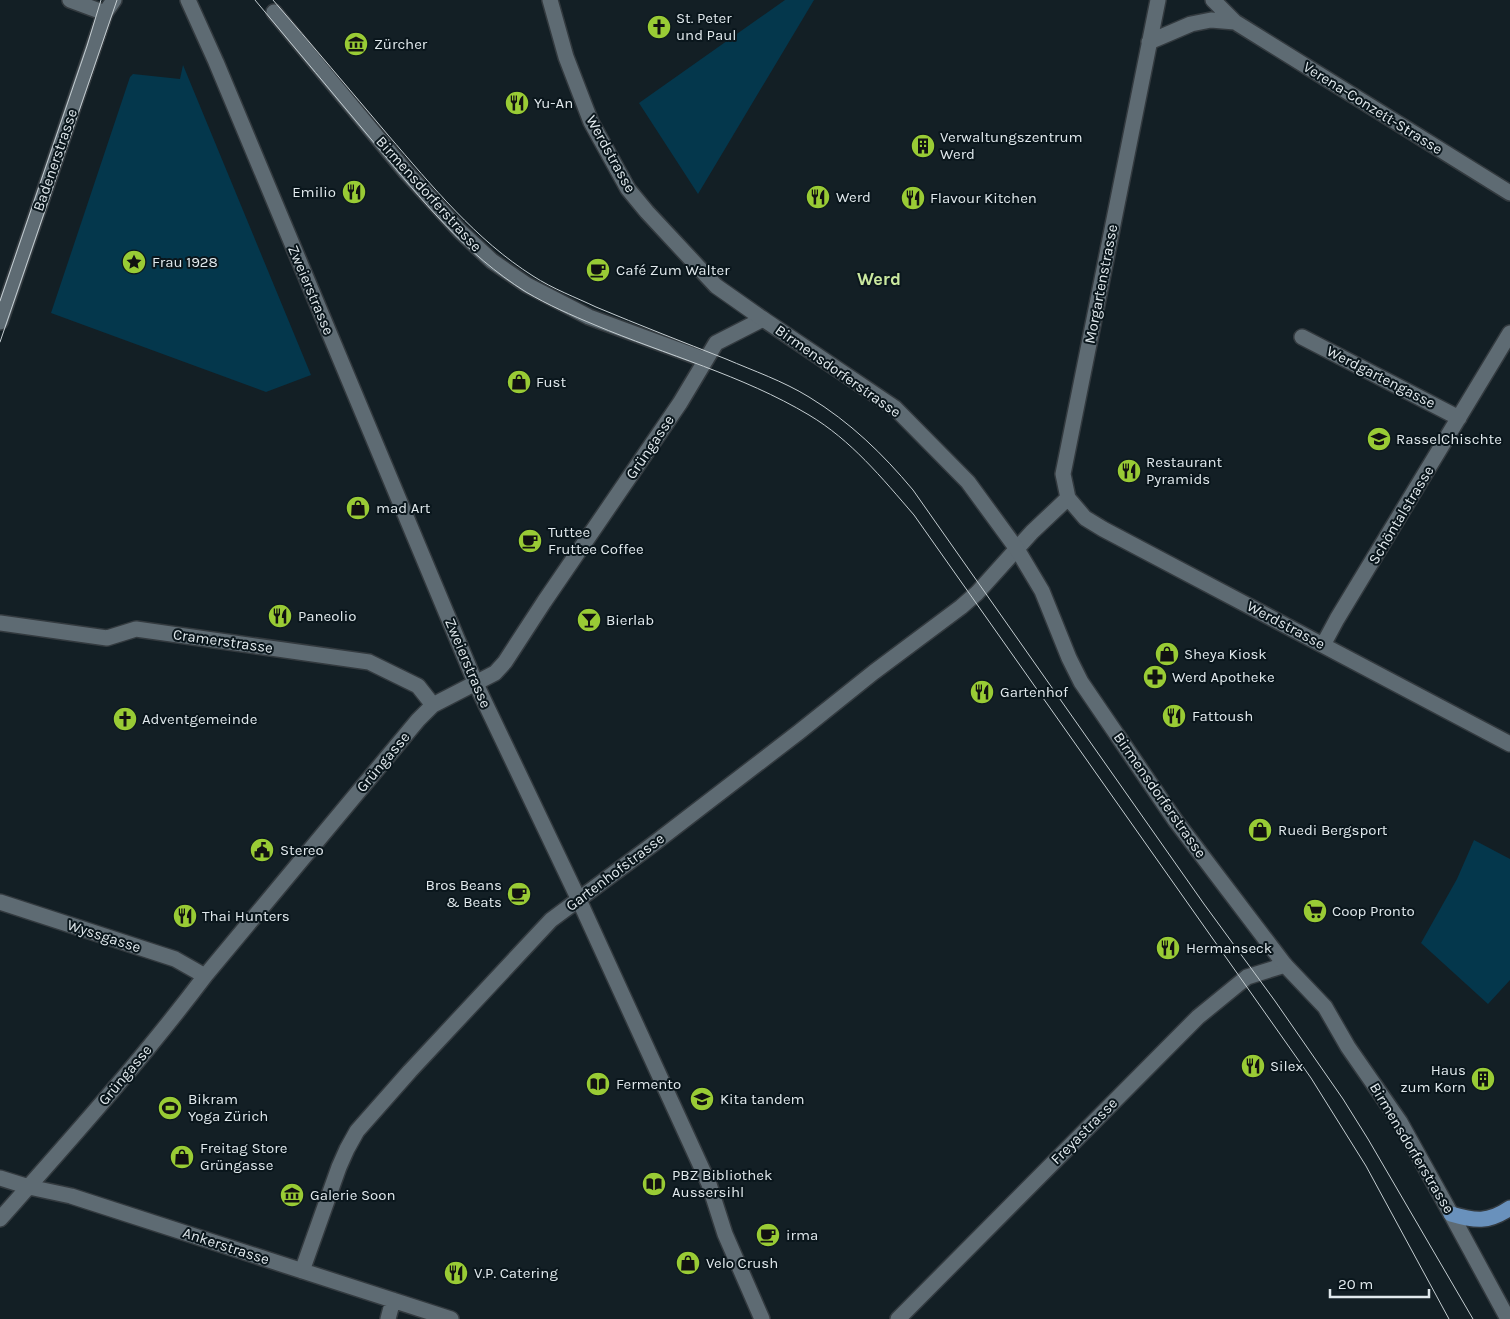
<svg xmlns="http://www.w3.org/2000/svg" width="1510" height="1319" viewBox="0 0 1510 1319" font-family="Karla,sans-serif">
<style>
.green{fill:#04374c}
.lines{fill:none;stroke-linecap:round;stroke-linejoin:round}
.street-casing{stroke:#333a3f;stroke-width:18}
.secondary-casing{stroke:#333a3f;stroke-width:18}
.primary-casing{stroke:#333a3f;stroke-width:18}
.street{stroke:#5e6b73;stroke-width:15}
.secondary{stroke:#5e6b73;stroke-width:15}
.primary{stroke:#6991bc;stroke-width:15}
.tram{stroke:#c4cdd1;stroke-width:1}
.labels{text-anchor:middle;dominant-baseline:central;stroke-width:4;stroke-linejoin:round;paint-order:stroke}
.poi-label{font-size:15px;fill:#e1e9ed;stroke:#0a161c;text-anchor:start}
.street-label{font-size:15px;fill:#e1e9ed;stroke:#0a161c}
.quarter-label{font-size:18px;font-weight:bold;fill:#cae89f;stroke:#0a161c}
</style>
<rect width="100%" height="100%" fill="#131f25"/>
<!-- green -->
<path class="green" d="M 785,0 L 814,0 L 698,194 L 639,103 Z
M 183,65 L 311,375 L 266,392 L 51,313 L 130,77 L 133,74 L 180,79 Z
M 1474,840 L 1510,859 L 1510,980 L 1488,1004 L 1421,943 L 1457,879 Z"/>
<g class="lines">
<!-- street casing -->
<g class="street-casing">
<path id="street" d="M 70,0 L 105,13
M 1213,0 L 1235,22
M 274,12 L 406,172 L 460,231 L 492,261 L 527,285 L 589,317 L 706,360
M 1149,42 L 1191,24 L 1211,20 L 1235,22 L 1510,193
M 1302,337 L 1459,418
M 1068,498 L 1063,474 L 1158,0
M 1068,498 L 1085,518 L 1103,529 L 1510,744
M 0,623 L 107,638 L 136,629 L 369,662 L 418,686 L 433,705
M 1323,645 L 1337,619 L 1510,333
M 0,902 L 175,959 L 205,976
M 0,1178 L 29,1187 L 71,1196 L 451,1319
M 0,1219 C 70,1140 141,1061 205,976 L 418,720 L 433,705 L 495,673 L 505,662 L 544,602 L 680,403 L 716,343 L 763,319
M 302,1271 L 339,1167 L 347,1149 L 357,1131 L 410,1071 L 551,920 L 652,845 L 799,732 L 874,672 L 961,607 L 977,593 L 1032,532 L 1068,498
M 388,1319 L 393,1300
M 898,1319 L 1198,1017 L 1247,977 L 1285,965"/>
</g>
<!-- secondary casing -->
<g class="secondary-casing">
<path id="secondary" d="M 188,0 L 216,62 L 476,684 L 579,900 L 709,1184 L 725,1234 L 762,1319
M 550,0 L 566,57 L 591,122 L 628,189 L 647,212 L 716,286 L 763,319 L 895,408 L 968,482 L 1017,549 L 1042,591 L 1069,658 L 1081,682 L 1175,820 L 1285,965 L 1325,1007 L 1348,1047 L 1400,1122 L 1451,1214 L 1508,1319
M 0,322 L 105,13 L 114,0"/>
</g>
<!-- primary casing -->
<g class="primary-casing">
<path id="primary" d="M 1451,1214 C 1475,1221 1488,1223 1510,1208"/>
</g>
<!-- street -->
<use href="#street" class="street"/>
<!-- secondary -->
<use href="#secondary" class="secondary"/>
<!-- primary -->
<use href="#primary" class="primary"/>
<!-- tram -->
<path class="tram" d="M 255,0 C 295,48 336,97 376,145 C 421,199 465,254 526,292 C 548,305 571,315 595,325 C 666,355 742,375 809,415 C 851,440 882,478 914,515 L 1311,1078 L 1366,1166 L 1449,1319
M 273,0 C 312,45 350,90 388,135 C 432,186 476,240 533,276 C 553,289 575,297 596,307 C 639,325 683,342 726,359 C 754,371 783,381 809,397 C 850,422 883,454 913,490 L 1204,904 L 1275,1001 L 1343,1099 L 1368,1139 L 1473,1319
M 0,301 L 87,46 L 101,0
M 0,342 L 117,0"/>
</g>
<!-- icons -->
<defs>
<g id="church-disc" transform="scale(1.25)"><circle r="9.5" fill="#99cb35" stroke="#0a161c"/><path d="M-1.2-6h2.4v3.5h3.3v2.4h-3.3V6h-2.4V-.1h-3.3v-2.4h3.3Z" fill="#111"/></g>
<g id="museum-disc" transform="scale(1.25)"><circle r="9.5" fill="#99cb35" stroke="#0a161c"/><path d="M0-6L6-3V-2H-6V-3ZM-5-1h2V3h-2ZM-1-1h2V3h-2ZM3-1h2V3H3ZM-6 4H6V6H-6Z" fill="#111"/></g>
<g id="restaurant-disc" transform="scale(1.25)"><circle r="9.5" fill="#99cb35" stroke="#0a161c"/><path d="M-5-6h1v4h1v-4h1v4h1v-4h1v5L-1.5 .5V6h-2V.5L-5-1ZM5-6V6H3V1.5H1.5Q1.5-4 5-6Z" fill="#111"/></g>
<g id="building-disc" transform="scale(1.25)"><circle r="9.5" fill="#99cb35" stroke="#0a161c"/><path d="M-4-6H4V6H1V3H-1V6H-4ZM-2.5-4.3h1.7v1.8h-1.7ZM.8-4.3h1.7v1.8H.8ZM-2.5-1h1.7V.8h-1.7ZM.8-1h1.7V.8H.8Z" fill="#111"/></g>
<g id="sight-disc" transform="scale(1.25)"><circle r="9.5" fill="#99cb35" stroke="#0a161c"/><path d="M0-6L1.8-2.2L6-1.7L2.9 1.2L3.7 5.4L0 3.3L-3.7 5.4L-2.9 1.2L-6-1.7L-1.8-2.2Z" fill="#111"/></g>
<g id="cafe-disc" transform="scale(1.25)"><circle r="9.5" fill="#99cb35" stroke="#0a161c"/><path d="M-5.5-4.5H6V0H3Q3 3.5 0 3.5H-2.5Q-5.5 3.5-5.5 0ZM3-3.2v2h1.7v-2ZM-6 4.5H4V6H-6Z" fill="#111"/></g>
<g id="shop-disc" transform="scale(1.25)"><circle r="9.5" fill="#99cb35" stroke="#0a161c"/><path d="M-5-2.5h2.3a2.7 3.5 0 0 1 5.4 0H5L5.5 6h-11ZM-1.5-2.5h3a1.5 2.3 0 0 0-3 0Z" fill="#111"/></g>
<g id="school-disc" transform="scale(1.25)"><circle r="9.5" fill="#99cb35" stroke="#0a161c"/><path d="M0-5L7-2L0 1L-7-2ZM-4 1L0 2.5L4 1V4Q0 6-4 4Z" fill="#111"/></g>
<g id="bar-disc" transform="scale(1.25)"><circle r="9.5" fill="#99cb35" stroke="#0a161c"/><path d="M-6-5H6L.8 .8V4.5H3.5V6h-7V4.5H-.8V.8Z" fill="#111"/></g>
<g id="pharmacy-disc" transform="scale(1.25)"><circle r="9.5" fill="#99cb35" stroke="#0a161c"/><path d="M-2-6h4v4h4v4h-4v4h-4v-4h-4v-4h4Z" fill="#111"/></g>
<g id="civic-disc" transform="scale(1.25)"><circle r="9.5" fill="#99cb35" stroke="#0a161c"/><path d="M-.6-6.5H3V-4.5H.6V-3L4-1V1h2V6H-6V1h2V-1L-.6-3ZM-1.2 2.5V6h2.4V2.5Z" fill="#111"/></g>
<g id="supermarket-disc" transform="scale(1.25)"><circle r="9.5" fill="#99cb35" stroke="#0a161c"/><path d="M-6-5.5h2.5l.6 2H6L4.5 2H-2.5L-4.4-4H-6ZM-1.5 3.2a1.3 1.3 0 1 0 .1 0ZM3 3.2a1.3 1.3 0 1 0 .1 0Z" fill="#111"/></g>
<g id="library-disc" transform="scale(1.25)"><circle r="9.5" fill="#99cb35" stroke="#0a161c"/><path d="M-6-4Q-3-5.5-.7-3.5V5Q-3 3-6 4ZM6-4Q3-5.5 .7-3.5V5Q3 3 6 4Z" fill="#111"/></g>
<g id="stadium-disc" transform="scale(1.25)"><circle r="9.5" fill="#99cb35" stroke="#0a161c"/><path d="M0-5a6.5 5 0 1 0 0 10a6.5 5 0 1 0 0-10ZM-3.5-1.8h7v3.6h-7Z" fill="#111"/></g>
</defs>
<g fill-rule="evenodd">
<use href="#church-disc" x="659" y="27"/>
<use href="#museum-disc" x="356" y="44"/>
<use href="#restaurant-disc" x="517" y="103"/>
<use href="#building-disc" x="923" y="146"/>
<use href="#restaurant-disc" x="354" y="192"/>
<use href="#restaurant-disc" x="818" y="197"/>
<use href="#restaurant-disc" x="913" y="198"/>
<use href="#sight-disc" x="134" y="262"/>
<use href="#cafe-disc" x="598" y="270"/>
<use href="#shop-disc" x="519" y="382"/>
<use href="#school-disc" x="1379" y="439"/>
<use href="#restaurant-disc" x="1129" y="471"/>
<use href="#shop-disc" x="358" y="508"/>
<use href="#cafe-disc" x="530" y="541"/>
<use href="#restaurant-disc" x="280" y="616"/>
<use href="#bar-disc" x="589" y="620"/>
<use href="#shop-disc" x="1167" y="654"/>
<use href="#pharmacy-disc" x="1155" y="677"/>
<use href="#restaurant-disc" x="982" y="692"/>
<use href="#restaurant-disc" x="1174" y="716"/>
<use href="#church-disc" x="125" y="719"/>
<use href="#shop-disc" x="1260" y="830"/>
<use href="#civic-disc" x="262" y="850"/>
<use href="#cafe-disc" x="519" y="894"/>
<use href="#supermarket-disc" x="1315" y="911"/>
<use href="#restaurant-disc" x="185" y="916"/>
<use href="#restaurant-disc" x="1168" y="948"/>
<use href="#restaurant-disc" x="1253" y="1066"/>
<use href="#building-disc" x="1483" y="1079"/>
<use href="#library-disc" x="598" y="1084"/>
<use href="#school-disc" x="702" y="1099"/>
<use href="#stadium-disc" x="170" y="1108"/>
<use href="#shop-disc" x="182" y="1157"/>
<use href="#library-disc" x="654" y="1184"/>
<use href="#museum-disc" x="292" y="1195"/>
<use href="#cafe-disc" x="768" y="1235"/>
<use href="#shop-disc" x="688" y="1263"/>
<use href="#restaurant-disc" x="456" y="1273"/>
</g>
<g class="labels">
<!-- poi labels -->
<g class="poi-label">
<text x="676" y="18">St. Peter<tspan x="676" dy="17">und Paul</tspan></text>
<text x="374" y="44">Zürcher</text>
<text x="534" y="103">Yu-An</text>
<text x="940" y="137">Verwaltungszentrum<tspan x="940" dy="17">Werd</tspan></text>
<text x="336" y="192" text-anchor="end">Emilio</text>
<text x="836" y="197">Werd</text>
<text x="930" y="198">Flavour Kitchen</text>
<text x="152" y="262">Frau 1928</text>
<text x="616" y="270">Café Zum Walter</text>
<text x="536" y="382">Fust</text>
<text x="1396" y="439">RasselChischte</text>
<text x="1146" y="462">Restaurant<tspan x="1146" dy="17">Pyramids</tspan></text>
<text x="376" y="508">mad Art</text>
<text x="548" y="532">Tuttee<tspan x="548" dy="17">Fruttee Coffee</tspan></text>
<text x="298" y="616">Paneolio</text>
<text x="606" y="620">Bierlab</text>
<text x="1184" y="654">Sheya Kiosk</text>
<text x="1172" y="677">Werd Apotheke</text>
<text x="1000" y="692">Gartenhof</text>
<text x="1192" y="716">Fattoush</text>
<text x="142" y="719">Adventgemeinde</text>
<text x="1278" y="830">Ruedi Bergsport</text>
<text x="280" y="850">Stereo</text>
<text x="502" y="885" text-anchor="end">Bros Beans<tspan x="502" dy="17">&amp; Beats</tspan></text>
<text x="1332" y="911">Coop Pronto</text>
<text x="202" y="916">Thai Hunters</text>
<text x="1186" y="948">Hermanseck</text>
<text x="1270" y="1066">Silex</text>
<text x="1466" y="1070" text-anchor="end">Haus<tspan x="1466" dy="17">zum Korn</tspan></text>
<text x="616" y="1084">Fermento</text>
<text x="188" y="1099">Bikram<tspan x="188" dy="17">Yoga Zürich</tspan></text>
<text x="720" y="1099">Kita tandem</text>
<text x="200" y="1148">Freitag Store<tspan x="200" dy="17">Grüngasse</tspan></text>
<text x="672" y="1175">PBZ Bibliothek<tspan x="672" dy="17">Aussersihl</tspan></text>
<text x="310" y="1195">Galerie Soon</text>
<text x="786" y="1235">irma</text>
<text x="706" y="1263">Velo Crush</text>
<text x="474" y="1273">V.P. Catering</text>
</g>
<!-- street labels -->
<g class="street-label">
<text transform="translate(1373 108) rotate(32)">Verena-Conzett-Strasse</text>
<text transform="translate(611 154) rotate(61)">Werdstrasse</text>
<text transform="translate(55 160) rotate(-71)">Badenerstrasse</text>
<text transform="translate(429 194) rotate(48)">Birmensdorferstrasse</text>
<text transform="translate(1101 284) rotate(-79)">Morgartenstrasse</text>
<text transform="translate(311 290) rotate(67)">Zweierstrasse</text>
<text transform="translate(838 371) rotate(35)">Birmensdorferstrasse</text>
<text transform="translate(1381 377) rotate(27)">Werdgartengasse</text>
<text transform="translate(650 447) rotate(-56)">Grüngasse</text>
<text transform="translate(1401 515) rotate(-59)">Schöntalstrasse</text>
<text transform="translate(1286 625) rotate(28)">Werdstrasse</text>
<text transform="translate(223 641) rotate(8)">Cramerstrasse</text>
<text transform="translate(468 663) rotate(67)">Zweierstrasse</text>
<text transform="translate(383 762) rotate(-50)">Grüngasse</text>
<text transform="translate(1160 795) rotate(55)">Birmensdorferstrasse</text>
<text transform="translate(615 872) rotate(-37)">Gartenhofstrasse</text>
<text transform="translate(104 936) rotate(18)">Wyssgasse</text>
<text transform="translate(125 1075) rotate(-50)">Grüngasse</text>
<text transform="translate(1084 1131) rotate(-45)">Freyastrasse</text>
<text transform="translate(1412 1148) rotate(59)">Birmensdorferstrasse</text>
<text transform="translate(226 1246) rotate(18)">Ankerstrasse</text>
</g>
<!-- quarter labels -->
<g class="quarter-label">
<text x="879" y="279">Werd</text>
</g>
</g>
<!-- scale -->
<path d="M1330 1289v8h99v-8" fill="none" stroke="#e1e9ed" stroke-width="2.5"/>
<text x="1338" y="1289" font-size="15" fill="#e1e9ed" stroke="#0a161c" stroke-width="4" paint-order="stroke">20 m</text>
</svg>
